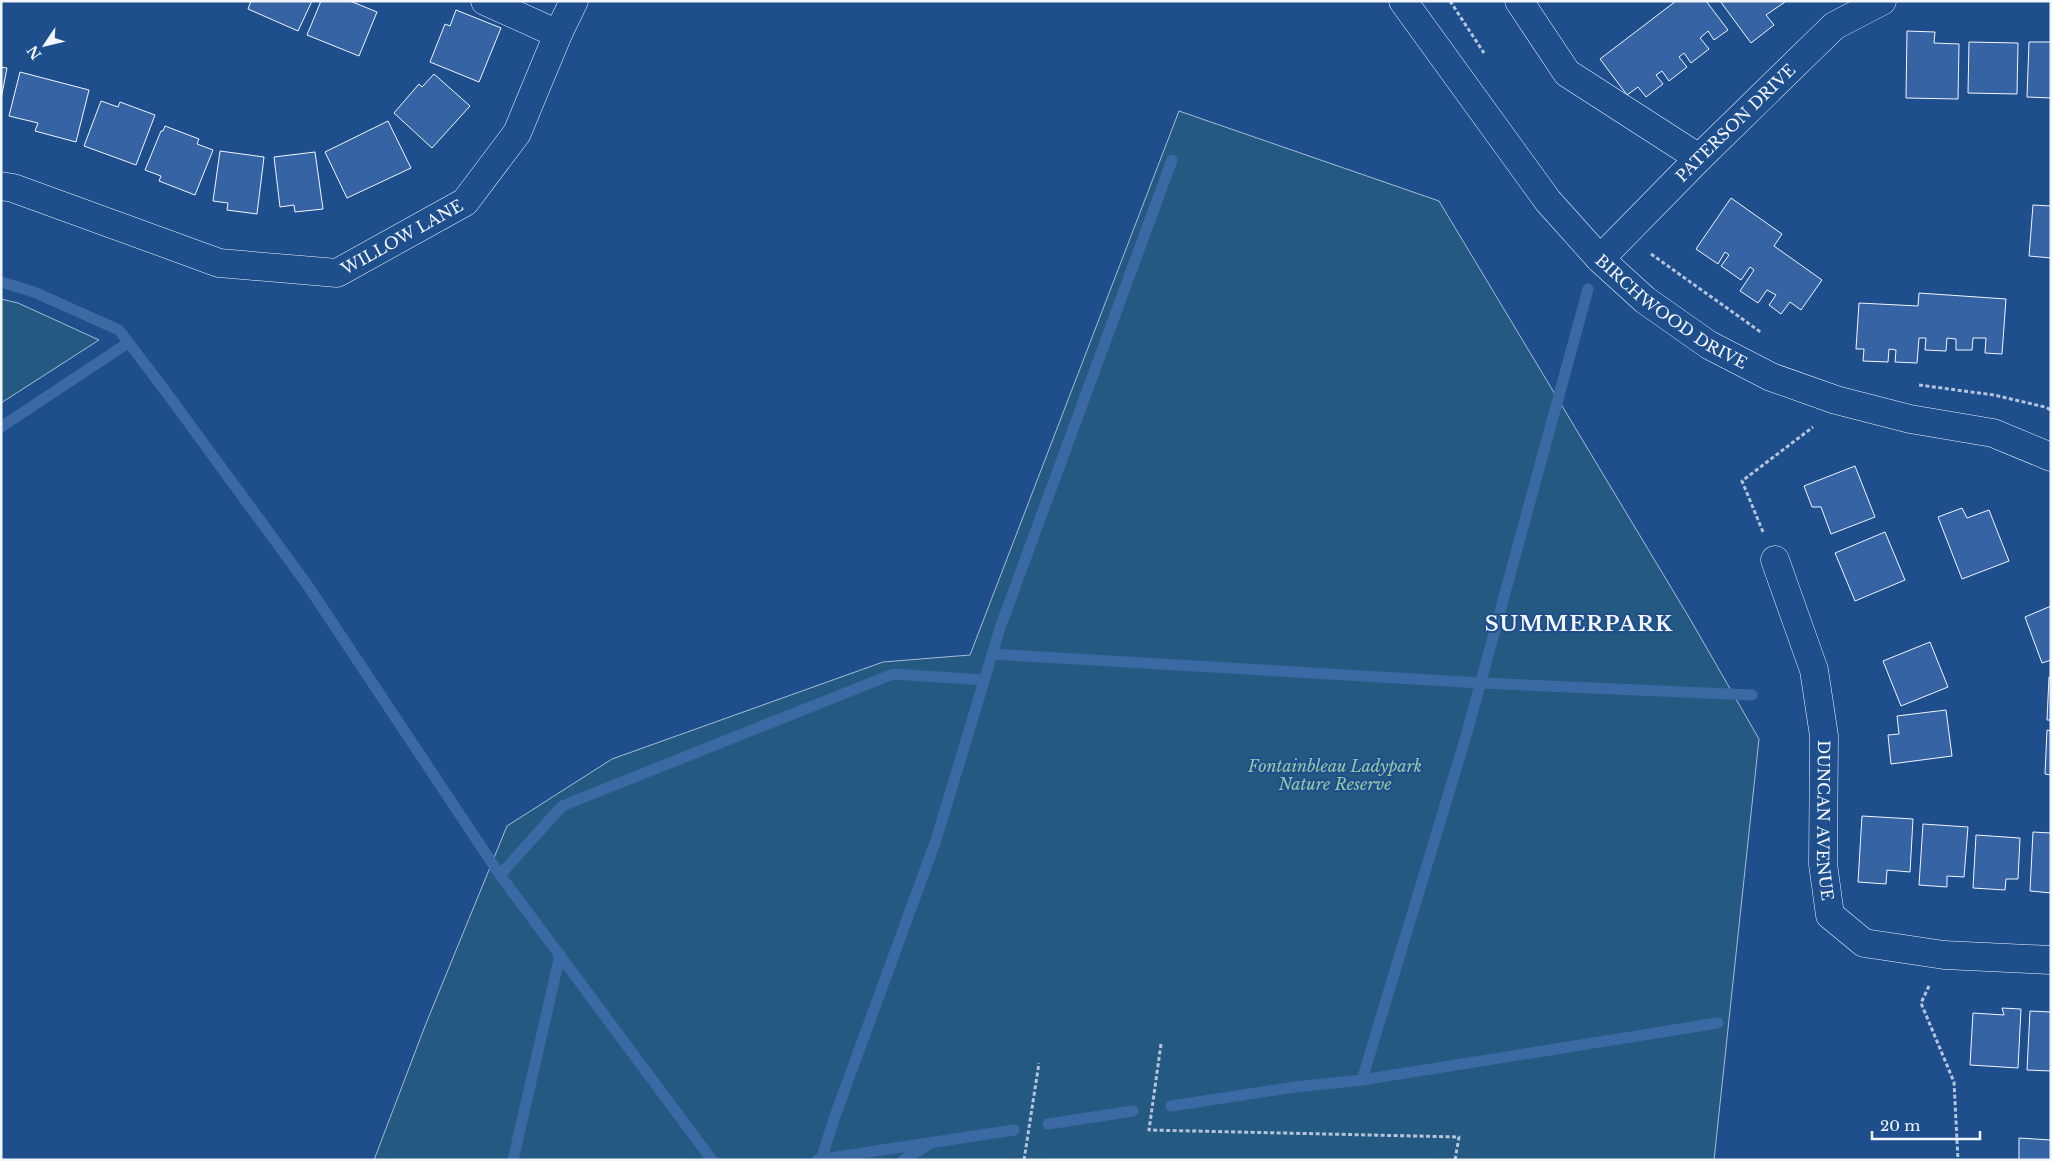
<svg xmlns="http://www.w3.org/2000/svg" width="2052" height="1161" viewBox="0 0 2052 1161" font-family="'Libre Baskerville',serif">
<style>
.green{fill:#245a82;stroke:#a8bbd7}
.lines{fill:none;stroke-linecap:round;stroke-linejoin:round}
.stream{stroke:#3b69a3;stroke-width:11}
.building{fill:#3563a3;stroke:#f2f6ff}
.minor-casing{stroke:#f2f6ff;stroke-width:29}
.tertiary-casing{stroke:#f2f6ff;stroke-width:29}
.path{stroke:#b3c4dc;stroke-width:3;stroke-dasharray:4 2.5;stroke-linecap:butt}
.minor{stroke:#1f4e8c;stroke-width:28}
.tertiary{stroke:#1f4e8c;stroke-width:28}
.labels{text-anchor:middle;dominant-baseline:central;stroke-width:4;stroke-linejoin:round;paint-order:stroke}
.street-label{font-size:16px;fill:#f2f6ff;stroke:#1f4e8c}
.park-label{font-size:16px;font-style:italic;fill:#97c8a6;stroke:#1f4e8c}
.district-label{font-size:21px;font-weight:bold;letter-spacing:1px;fill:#f2f6ff;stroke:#1f4e8c}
</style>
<rect width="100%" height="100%" fill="#1f4e8c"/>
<!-- green -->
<path class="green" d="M 1179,111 L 1439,201 L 1690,619 L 1759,739 L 1714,1160 L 374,1160 L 425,1026 L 507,826 L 612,759 L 883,662 L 970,655 Z
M 1,299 L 18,303 L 99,340 L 1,403 Z"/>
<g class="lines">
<!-- stream -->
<path class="stream" d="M 1,282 L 34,292 L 119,330 L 166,392 L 306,583 L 500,875 L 712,1160
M 1,427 L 128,343
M 992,654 L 1481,683 L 1752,695
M 500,875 L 562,806 L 893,674 L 984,680
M 1362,1080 L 1466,736 L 1588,289
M 1171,1106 L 1295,1087 L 1362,1080 L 1718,1023
M 1048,1124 L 1133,1111
M 513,1160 L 560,955
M 817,1160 L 1014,1130
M 821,1160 L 835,1116 L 936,840 L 1000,628 L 1172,160
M 903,1160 L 928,1145"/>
</g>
<!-- building -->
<path class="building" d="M 251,1 L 312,1 L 298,31 L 248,9 Z
M 321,1 L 350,1 L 377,12 L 359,56 L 307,35 Z
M 1676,1 L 1706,1 L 1728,30 L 1714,40 L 1708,31 L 1700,38 L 1709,49 L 1691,63 L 1684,53 L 1679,57 L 1687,67 L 1669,81 L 1662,71 L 1656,75 L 1663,84 L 1646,97 L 1638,87 L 1627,95 L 1600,59 Z
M 1720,1 L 1785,1 L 1785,2 L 1766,15 L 1774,25 L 1751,43 Z
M 456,10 L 501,28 L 479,82 L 430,62 L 445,24 L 450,26 Z
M 1907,31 L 1935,32 L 1934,43 L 1959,44 L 1958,99 L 1906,98 Z
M 1969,42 L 2018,43 L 2017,94 L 1968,93 Z
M 2029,42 L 2051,42 L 2051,98 L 2027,97 Z
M 1,67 L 7,68 L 1,99 Z
M 20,72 L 89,90 L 76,142 L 35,131 L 38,123 L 9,116 Z
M 434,74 L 470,106 L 432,148 L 394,113 L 419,84 L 422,87 Z
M 101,101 L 118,107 L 120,102 L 155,115 L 136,165 L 84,146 Z
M 388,121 L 411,168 L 347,198 L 325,152 Z
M 165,126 L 199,139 L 197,144 L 213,150 L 195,195 L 159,181 L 161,176 L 145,170 L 161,131 L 163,131 Z
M 220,151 L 264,157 L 257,214 L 227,210 L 228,203 L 213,201 Z
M 315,152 L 323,209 L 295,212 L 294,205 L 280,207 L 274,157 Z
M 1731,198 L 1782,234 L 1774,246 L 1822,280 L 1801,310 L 1790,302 L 1781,314 L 1769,305 L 1776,295 L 1767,290 L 1758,303 L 1740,291 L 1754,270 L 1750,267 L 1741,280 L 1721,266 L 1729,255 L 1725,252 L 1718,264 L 1696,249 Z
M 2033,205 L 2051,206 L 2051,258 L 2029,256 Z
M 1919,293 L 2006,299 L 2002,354 L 1985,353 L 1986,338 L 1973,338 L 1972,350 L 1956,350 L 1956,339 L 1947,338 L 1946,351 L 1925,350 L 1926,338 L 1919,338 L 1917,363 L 1895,362 L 1896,350 L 1889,349 L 1888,362 L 1863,361 L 1864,349 L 1856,349 L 1859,303 L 1918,306 Z
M 1855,466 L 1875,517 L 1831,534 L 1821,507 L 1812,507 L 1804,486 Z
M 1962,508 L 1967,518 L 1989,510 L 2009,561 L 1962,579 L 1938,517 Z
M 1885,532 L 1905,580 L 1855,601 L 1835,553 Z
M 2051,606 L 2051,660 L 2042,663 L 2025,617 Z
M 1930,642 L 1948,687 L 1901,706 L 1883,661 Z
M 2049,677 L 2051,677 L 2051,720 L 2047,720 Z
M 1946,710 L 1952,756 L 1891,764 L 1888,735 L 1899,734 L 1897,716 Z
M 2047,730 L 2051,731 L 2051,775 L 2045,774 Z
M 1862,816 L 1913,819 L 1910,872 L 1887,870 L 1886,884 L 1858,882 Z
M 1923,824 L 1968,827 L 1964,877 L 1947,876 L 1947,887 L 1919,885 Z
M 2033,832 L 2051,833 L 2051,893 L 2030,891 Z
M 1976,835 L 2020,838 L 2018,879 L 2006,879 L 2005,890 L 1973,888 Z
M 2002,1008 L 2021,1009 L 2018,1068 L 1970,1065 L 1973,1013 L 2004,1015 Z
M 2030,1011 L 2051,1012 L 2051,1071 L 2027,1070 Z
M 2019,1138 L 2051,1140 L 2051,1160 L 2019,1160 Z"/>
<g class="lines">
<!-- minor casing -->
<g class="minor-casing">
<g id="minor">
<path d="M 485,1 L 558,34"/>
<path d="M 1519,1 L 1567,73 L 1699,158"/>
<path id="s1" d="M 1,186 L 13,188 L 219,263 L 337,273 L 465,202 L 517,133 L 558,34 L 574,1"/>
<path id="s2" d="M 1600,259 L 1699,158 L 1834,26 L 1882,1"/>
<path id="s3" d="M 1775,560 L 1814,670 L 1824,736 L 1823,864 L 1830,915 L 1864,943 L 1944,955 L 2051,960"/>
</g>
</g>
<!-- tertiary casing -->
<g class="tertiary-casing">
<g id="tertiary">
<path id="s4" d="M 1403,1 L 1548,201 L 1600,259 L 1645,300 L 1709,345 L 1771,377 L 1836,400 L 1910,419 L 1993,433 L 2051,457"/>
</g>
</g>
<!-- path -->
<path class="path" d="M 1450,1 L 1484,53
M 1651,254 L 1762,333
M 1919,385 L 1994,395 L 2045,407 L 2051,410
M 1763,532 L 1742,481 L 1813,427
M 1929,986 L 1921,1003 L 1954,1082 L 1958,1160
M 1161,1044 L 1149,1130 L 1459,1137 L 1455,1160
M 1024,1160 L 1039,1063"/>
<!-- minor -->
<use href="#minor" class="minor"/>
<!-- tertiary -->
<use href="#tertiary" class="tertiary"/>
</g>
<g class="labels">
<!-- street labels -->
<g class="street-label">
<text stroke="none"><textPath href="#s2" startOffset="192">PATERSON DRIVE</textPath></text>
<text stroke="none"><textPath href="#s1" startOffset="424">WILLOW LANE</textPath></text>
<text stroke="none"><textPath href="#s4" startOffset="414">BIRCHWOOD DRIVE</textPath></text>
<text stroke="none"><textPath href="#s3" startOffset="268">DUNCAN AVENUE</textPath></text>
</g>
<!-- park labels -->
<g class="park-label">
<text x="1335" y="766">Fontainbleau Ladypark<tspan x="1335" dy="18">Nature Reserve</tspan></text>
</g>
<!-- district labels -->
<g class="district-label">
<text x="1579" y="624">SUMMERPARK</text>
</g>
</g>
<!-- border -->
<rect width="2052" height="1161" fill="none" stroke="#f2f6ff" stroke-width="5"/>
<!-- north arrow -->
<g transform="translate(45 45) rotate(235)" stroke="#1f4e8c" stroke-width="4" paint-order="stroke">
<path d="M0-4L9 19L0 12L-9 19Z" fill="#f2f6ff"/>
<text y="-8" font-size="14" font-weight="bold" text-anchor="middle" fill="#f2f6ff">N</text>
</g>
<!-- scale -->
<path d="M1872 1131v8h108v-8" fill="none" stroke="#f2f6ff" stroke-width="2.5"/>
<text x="1880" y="1131" font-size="15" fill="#f2f6ff" stroke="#1f4e8c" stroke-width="4" paint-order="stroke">20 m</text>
</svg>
